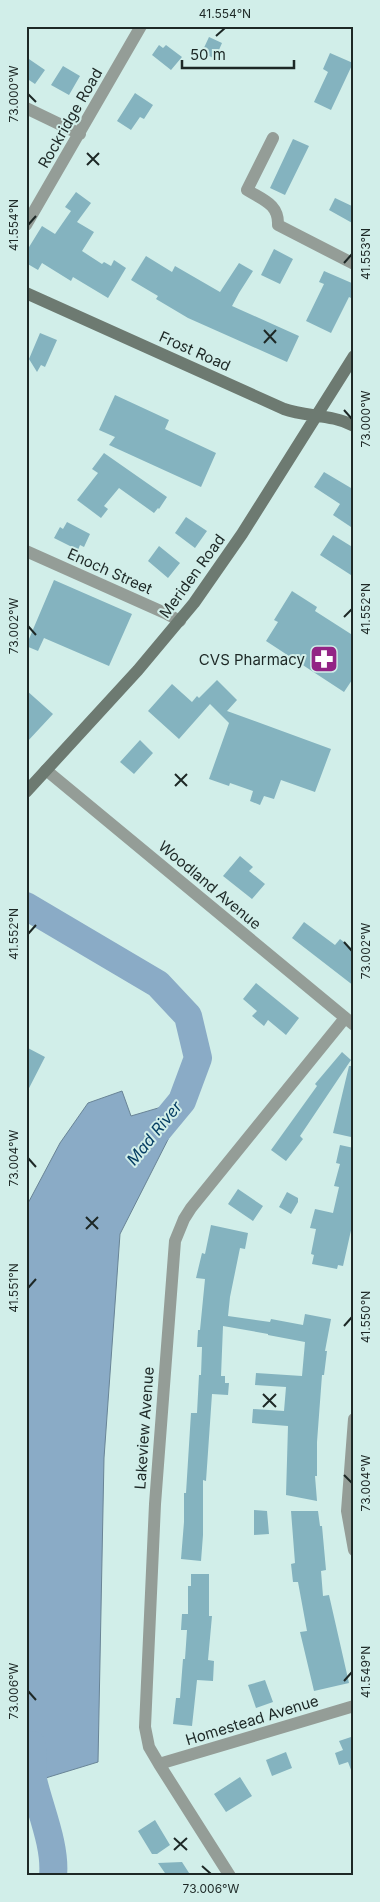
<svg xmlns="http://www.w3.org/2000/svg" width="380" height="1902" viewBox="0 0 380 1902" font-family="Inter,sans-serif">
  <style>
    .water { fill: #8aabc6; stroke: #698496 }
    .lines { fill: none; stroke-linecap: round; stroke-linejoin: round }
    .river { stroke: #8aabc6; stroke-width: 28 }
    .building { fill: #84b3bf }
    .minor { stroke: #949d97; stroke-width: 12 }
    .secondary { stroke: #6d7a71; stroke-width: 12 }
    .ticks { fill: none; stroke: #1d2826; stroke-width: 2 }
    .labels { text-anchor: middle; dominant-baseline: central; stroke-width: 4; stroke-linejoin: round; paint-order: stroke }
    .street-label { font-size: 15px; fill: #1d2826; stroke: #d1eee9 }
    .poi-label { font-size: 15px; fill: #1d2826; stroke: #d1eee9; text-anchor: end }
    .water-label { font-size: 16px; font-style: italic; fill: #063e63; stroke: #d1eee9 }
    .neatline { fill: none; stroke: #1d2826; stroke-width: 2 }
    .ticks-label { font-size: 12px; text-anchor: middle; fill: #1d2826 }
  </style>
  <rect width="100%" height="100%" fill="#d1eee9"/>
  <path class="water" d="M122,1091L131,1116L182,1101L184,1108L120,1234L104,1458L98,1762L26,1784V1207L60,1143L88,1103Z"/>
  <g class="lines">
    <path class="river" d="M26,906L158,984L188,1016L198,1058L182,1101L158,1130
      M32,1745C33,1757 31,1772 34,1784C41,1812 56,1847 53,1876"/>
  </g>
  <path class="building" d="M209,37L222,43L215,59L202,52Z
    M159,45L163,48L166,45L182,57L171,70L152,55Z
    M330,53L353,63L331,110L314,102L328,72L323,69Z
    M26,57L45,70L35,84L26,78Z
    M63,66L80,76L69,95L51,85Z
    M135,93L153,105L144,119L140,117L131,130L117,121Z
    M293,139L309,146L285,195L270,188Z
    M76,192L91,203L77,222L94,232L82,251L102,264L104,262L111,266L114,260L126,268L108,298L73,277L71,281L42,263L38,270L26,263V252L42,226L55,234L71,211L65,207Z
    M335,198L354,207V224L329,210Z
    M274,249L293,259L280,284L261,275Z
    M146,256L172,272L175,266L220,292L239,263L253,271L239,293L232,306L299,336L287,362L188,318L156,299L158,296L131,280Z
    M324,271L354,284V292L351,298L349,297L331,333L306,321L324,284L319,282Z
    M40,333L57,340L45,367L41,365L37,372L29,359Z
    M115,395L169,420L165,429L216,453L201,487L109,445L115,437L99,430Z
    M104,453L167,497L159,509L158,508L154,513L119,488L104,506L108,509L101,518L77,500L98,473L92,469Z
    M324,472L351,488L354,484V529L333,515L340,504L314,487Z
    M186,517L207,531L195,548L175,533Z
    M67,522L90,534L84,547L80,545L78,550L54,538L60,527L63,529Z
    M333,535L354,548V577L320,555Z
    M159,546L180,563L168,578L148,561Z
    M54,580L132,614L109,666L44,638L38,651L26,646Z
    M292,591L317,607L315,611L354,636V677L344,692L266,641L278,622L274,620Z
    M217,680L237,700L227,711L331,749L315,792L281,780L274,799L264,796L260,805L250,801L253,791L230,783L229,786L209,779L229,723L210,704L179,739L148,711L172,684L192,702L197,696L199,698Z
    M26,690L53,714L26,743Z
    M140,740L153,753L134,774L120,762Z
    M240,856L253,867L249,871L265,884L252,899L223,876Z
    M304,922L335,945L340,939L354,950V986L292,938Z
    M256,983L299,1018L286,1035L268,1020L264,1026L252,1016L257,1011L243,999Z
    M26,1047L45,1057L26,1094Z
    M342,1052L351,1060L300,1136L303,1139L286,1161L271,1150L317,1086L315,1084Z
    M349,1066H354V1125L351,1137L333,1133Z
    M340,1145L354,1148V1217L343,1266L338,1265L337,1269L312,1264L314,1255L311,1254L316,1229L310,1228L315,1209L333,1213L339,1187L334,1186L340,1164L336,1163Z
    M238,1189L263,1206L253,1221L228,1204Z
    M287,1192L298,1198V1202L291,1214L279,1207Z
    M211,1225L248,1233L245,1249L240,1248L230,1297L228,1316L270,1322L271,1319L303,1325L305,1314L331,1319L325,1351H327L324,1375H322L317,1442V1476H315L317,1501L286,1495L288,1426L252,1423L253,1409L284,1411L286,1387L255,1385L256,1373L302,1376L305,1342L268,1335V1334L223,1326L221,1376H225V1383H229L228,1395L212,1394L206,1481L203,1480V1535L201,1561L181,1559L184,1522V1493H186L191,1413H197L199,1375H201L202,1347H197L198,1330H200L205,1279L196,1278L202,1253L205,1254Z
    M254,1510L267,1511L269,1534L254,1535Z
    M291,1511H318L320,1526H322L326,1570L321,1571L323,1596L329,1595L349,1683L314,1691L300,1632L307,1631L298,1582H293L291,1564L295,1563Z
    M191,1574H209V1616H212L208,1660L214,1661L213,1681L197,1680L192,1726L173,1724L176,1698H180L183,1659H185L187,1630H181L182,1614H188V1586H191Z
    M265,1680L273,1702L256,1708L248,1685Z
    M354,1736V1775H353L348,1762L339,1765L335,1753L343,1750L339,1741Z
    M286,1752L292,1768L272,1776L266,1760Z
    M240,1777L252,1796L226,1812L214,1794Z
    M155,1820L170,1845L157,1854H152L138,1831Z
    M182,1862L191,1876H167L158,1863Z"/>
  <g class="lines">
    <path class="minor" d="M26,108L80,134
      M273,138L247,190C263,200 279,204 278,225L354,264
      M26,225L141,26
      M26,551L165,613L180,621
      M46,770L354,1025
      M354,1419L347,1511L354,1550
      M159,1764L354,1706
      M230,1876L159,1764L149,1747L145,1727L155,1504L175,1241L184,1219L191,1208L345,1018"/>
    <path class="secondary" d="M26,293L284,409C306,417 332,414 354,426
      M26,792L138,670L194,603L242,534L354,356"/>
  </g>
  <path class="ticks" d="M216,36L225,28M28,94L36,102M87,153L99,165M87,165L99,153M28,225L36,216M344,263L352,254M264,330L276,343M264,343L276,330M344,410L352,419M344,617L352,609M28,626L36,635M175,774L187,786M175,786L187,774M28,934L36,925M344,942L352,951M28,1158L36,1167M86,1217L98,1229M86,1229L98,1217M28,1288L36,1279M344,1326L352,1317M263,1394L276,1407M263,1407L276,1394M344,1475L352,1483M344,1681L352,1672M28,1691L36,1700M174,1838L187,1850M174,1850L187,1838M202,1866L211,1874"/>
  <defs>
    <symbol id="pharmacy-square" viewBox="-11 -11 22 22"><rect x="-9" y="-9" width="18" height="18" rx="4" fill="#932485" stroke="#d1eee9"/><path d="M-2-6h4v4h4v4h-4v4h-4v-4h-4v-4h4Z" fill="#fff"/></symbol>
  </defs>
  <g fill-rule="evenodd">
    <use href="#pharmacy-square" x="308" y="643" width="32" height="32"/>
  </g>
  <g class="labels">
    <g class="street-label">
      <text transform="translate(70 118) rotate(-60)">Rockridge Road</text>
      <text transform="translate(195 351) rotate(24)">Frost Road</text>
      <text transform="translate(110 571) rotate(24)">Enoch Street</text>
      <text transform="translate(192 576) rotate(-54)">Meriden Road</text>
      <text transform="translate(210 885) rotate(40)">Woodland Avenue</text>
      <text transform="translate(144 1428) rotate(-86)">Lakeview Avenue</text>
      <text transform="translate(252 1720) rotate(-17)">Homestead Avenue</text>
    </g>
    <g class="poi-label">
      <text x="305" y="659">CVS Pharmacy</text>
    </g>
    <g class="water-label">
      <text transform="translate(154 1133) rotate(-51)">Mad River</text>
    </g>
  </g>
  <rect width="380" height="1902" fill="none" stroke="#d1eee9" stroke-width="55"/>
  <path d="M182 60v8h112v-8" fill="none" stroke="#1d2826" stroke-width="2.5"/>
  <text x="190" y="60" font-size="15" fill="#1d2826" stroke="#d1eee9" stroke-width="4" paint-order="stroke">50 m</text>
  <rect x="28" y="28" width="324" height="1846" class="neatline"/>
  <g class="ticks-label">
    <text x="225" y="18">41.554°N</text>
    <text transform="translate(14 94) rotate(-90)" y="4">73.000°W</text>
    <text transform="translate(14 225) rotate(-90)" y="4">41.554°N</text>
    <text transform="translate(366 254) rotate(-90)" y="4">41.553°N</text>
    <text transform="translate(366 419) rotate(-90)" y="4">73.000°W</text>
    <text transform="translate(366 609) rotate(-90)" y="4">41.552°N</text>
    <text transform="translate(14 626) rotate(-90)" y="4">73.002°W</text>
    <text transform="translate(14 934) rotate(-90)" y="4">41.552°N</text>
    <text transform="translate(366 951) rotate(-90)" y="4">73.002°W</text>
    <text transform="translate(14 1158) rotate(-90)" y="4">73.004°W</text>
    <text transform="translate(14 1288) rotate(-90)" y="4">41.551°N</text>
    <text transform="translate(366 1317) rotate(-90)" y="4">41.550°N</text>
    <text transform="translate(366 1483) rotate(-90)" y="4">73.004°W</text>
    <text transform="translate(366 1672) rotate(-90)" y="4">41.549°N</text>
    <text transform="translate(14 1691) rotate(-90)" y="4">73.006°W</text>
    <text x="211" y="1893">73.006°W</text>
  </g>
</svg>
